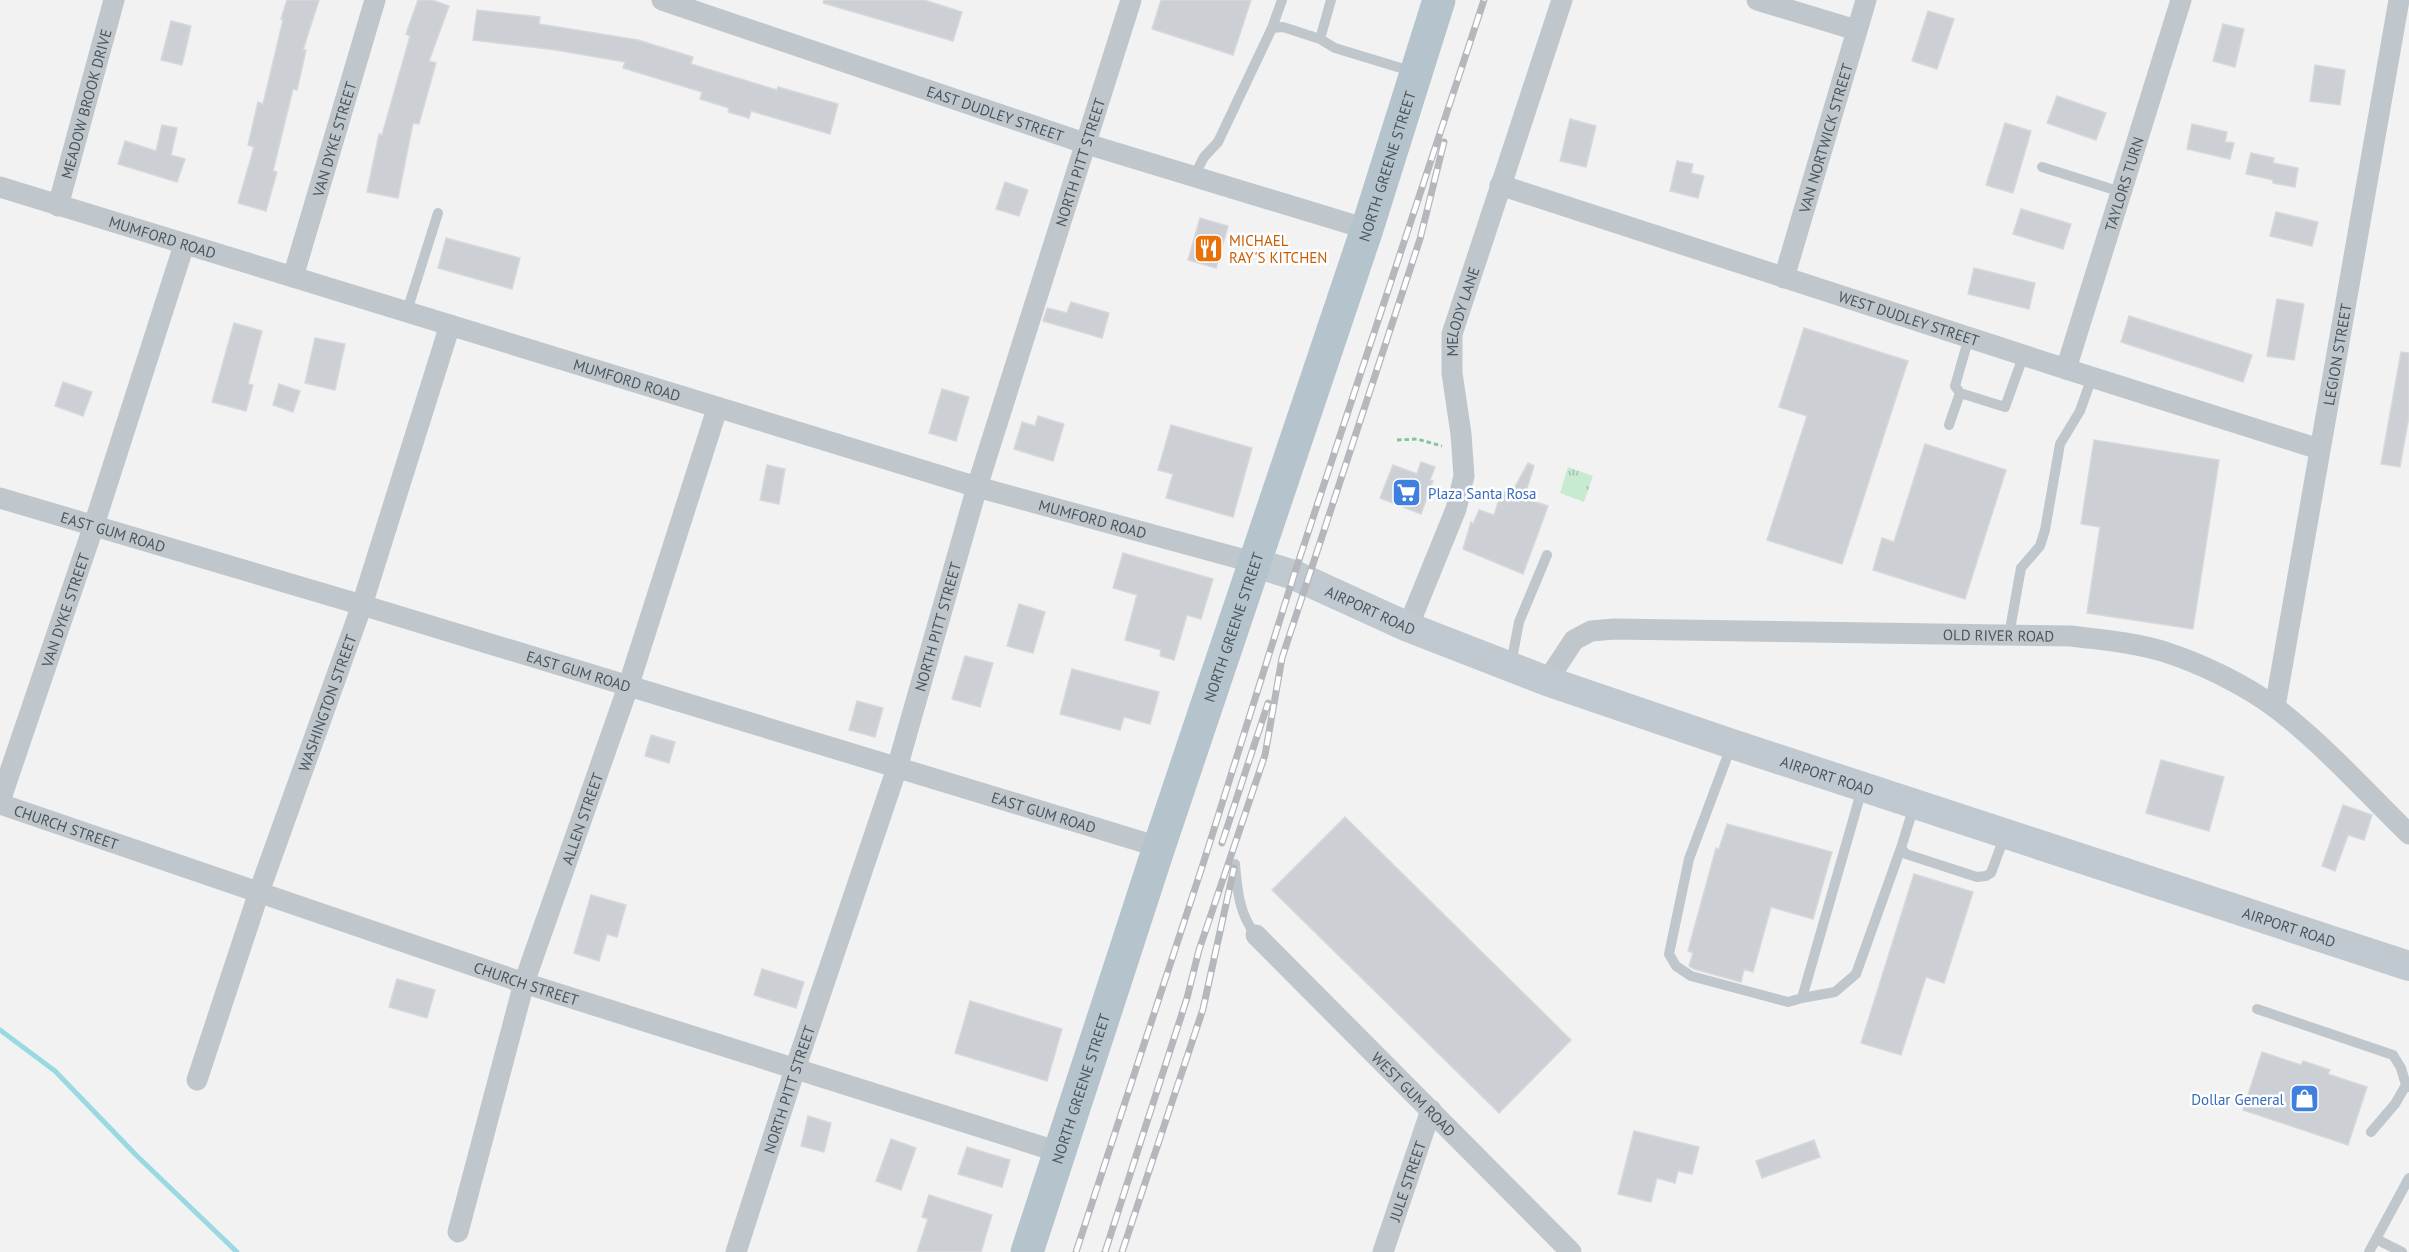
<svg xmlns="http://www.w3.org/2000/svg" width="2409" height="1252" viewBox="0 0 2409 1252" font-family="'PT Sans',sans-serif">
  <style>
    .park { fill: url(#park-tufts) }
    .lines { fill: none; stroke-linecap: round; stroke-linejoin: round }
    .stream { stroke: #99dae2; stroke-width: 5 }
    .building { fill: #cccfd3; stroke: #d6d8dc; stroke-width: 1.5 }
    .path { stroke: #82c59e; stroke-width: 3; stroke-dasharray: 4.5 3; stroke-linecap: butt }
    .lane { stroke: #bfc7cc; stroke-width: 10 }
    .street { stroke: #bfc7cc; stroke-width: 21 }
    .secondary { stroke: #c0c9d0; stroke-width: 30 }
    .primary { stroke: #b5c3cc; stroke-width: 33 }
    .rail-casing { stroke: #b4b7bb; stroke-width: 7 }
    .rail { stroke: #fff; stroke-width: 4.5; stroke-dasharray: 14; stroke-linecap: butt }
    .labels { text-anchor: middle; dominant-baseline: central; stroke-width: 5; stroke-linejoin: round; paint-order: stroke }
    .street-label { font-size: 15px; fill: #4b565d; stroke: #fff }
    .food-label { font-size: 15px; fill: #c56008; stroke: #fff; text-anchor: start }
    .shop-label { font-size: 15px; fill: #366cbe; stroke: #fff; text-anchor: start }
  </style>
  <defs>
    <pattern id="park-tufts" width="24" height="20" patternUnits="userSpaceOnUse" patternTransform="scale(1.5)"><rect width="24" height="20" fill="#c6ebd1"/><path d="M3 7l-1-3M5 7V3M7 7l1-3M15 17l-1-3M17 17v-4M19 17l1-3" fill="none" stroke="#a3c1ad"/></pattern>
  </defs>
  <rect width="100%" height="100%" fill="#f3f2f2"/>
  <path class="park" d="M1568,467L1593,476L1584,502L1560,493Z"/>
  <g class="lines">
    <path class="stream" d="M0,1030L55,1071L136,1155L237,1252"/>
  </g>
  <path class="building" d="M287,0H319L303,50H306L297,90L293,89L273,171L277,172L266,211L238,203L254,147L248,145L258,102L263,104L283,20L281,19Z
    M418,0H432L449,6L429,61L436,63L419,124L413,123L398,198L367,192L379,134L382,135L410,36L406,34Z
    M824,0H924L962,12L953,41L823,3Z
    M1161,0H1251L1233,55L1152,29Z
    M477,10L540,17L539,24L638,40L693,57L691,64L777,90L778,87L838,104L830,134L751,111L749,118L728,112L729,108L700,99L702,92L623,68L625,62L556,50L473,40Z
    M1928,11L1954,19L1937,69L1912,61Z
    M171,21L191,26L182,65L161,60Z
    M2223,24L2244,29L2235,67L2213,61Z
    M2315,65L2345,70L2340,105L2310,101Z
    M2057,96L2106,113L2096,140L2047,123Z
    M1570,119L1596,126L1586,167L1560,161Z
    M2005,123L2031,131L2013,193L1986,185Z
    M2192,124L2227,132L2225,142L2234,143L2230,159L2187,149Z
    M162,125L177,128L171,155L185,159L177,182L118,164L125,141L156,151Z
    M2251,153L2274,158L2273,163L2298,168L2295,187L2273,183V180L2246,174Z
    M1677,161L1693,164L1691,173L1704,176L1698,198L1670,191Z
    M1005,182L1028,190L1019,216L996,209Z
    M2021,209L2071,224L2063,249L2013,234Z
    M2276,212L2318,222L2312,246L2270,236Z
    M1200,218L1228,226L1216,268L1188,260Z
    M446,238L520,258L512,289L438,268Z
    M1974,268L2035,283L2029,309L1968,294Z
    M2277,299L2304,304L2294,360L2267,356Z
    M1071,302L1109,313L1102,338L1043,321L1047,308L1067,313Z
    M2129,316L2252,355L2243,382L2121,342Z
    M234,323L262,331L248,384L253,385L246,411L212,402Z
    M1804,328L1908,361L1842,564L1767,540L1807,416L1779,407Z
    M315,338L345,344L335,390L305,383Z
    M2401,352L2409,353V416L2400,467L2381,464Z
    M63,382L92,392L83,416L55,406Z
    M279,384L300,391L293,412L273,405Z
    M942,389L969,397L956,441L929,433Z
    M1038,416L1064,424L1053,461L1014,449L1022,422L1035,426Z
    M1171,425L1252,448L1233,517L1166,498L1173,474L1158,470Z
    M2094,440L2219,460L2193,629L2087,613L2100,527L2081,524Z
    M1925,444L2006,470L1965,599L1873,570L1882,538L1894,542Z
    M1421,462L1435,467L1430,480L1433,481L1421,514L1380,498L1393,465L1417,474Z
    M1528,463L1534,466L1524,498L1548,506L1523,574L1463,549L1471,522L1473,524L1479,510L1494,515L1502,491L1511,494Z
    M767,465L785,469L779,504L760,500Z
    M1123,553L1213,579L1201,619L1187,615L1174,660L1160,656L1161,650L1125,640L1137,595L1113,588Z
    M1019,604L1045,612L1033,653L1007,646Z
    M965,656L993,663L980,707L952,699Z
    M1072,669L1159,692L1150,724L1124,717L1120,730L1060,714Z
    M857,701L883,708L875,737L849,730Z
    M651,735L675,742L669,763L645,756Z
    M2161,760L2224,777L2209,831L2146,813Z
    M2343,805L2372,815L2364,840L2348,835L2335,871L2322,866Z
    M1345,817L1571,1040L1499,1113L1272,890Z
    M1727,824L1832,852L1813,919L1771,907L1753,972L1744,969L1741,982L1694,969L1689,966L1693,953L1688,951L1716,848L1719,849Z
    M1914,874L1973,892L1944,983L1926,977L1901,1055L1861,1043Z
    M591,895L626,905L617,937L607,934L599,961L574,953Z
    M762,969L804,982L796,1008L754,995Z
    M397,979L435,990L427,1018L389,1007Z
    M970,1001L1062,1029L1047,1081L955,1053Z
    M2262,1052L2301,1065L2303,1061L2330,1070L2328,1074L2367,1087L2348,1145L2243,1110Z
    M808,1116L831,1123L824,1152L801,1146Z
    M1634,1131L1699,1147L1692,1174L1678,1171L1675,1183L1657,1178L1651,1202L1618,1194Z
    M891,1139L916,1148L901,1190L876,1181Z
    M1814,1140L1820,1157L1762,1178L1756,1161Z
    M967,1147L1010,1160L1002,1187L958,1174Z
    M929,1195L992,1215L981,1252H917L928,1219L922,1217Z"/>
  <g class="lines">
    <path class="path" d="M1397,440L1417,439L1442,446"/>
    <path class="lane" d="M1331,0L1320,39L1335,48L1414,72
      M1272,28L1282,0
      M2042,167L2121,192
      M1194,176L1204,157L1218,142L1272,28L1283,27L1320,39
      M407,311L438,213
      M1960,393L1955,386L1969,337
      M1949,425L1960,393L2005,407L2024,354
      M2009,635L2021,568L2040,546L2045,530L2060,444L2080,411L2092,377
      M1511,664L1519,622L1547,555
      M1732,744L1689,859L1669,954L1676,966L1691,976L1788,1002L1802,998L1862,789
      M1914,806L1901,848L1906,854L1977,877L1986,876L1991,873L2005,835
      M1235,864C1237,888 1239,915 1256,935
      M1802,998L1835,992L1856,974L1901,848
      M2257,1009L2393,1055L2401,1068L2406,1085L2409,1087
      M2371,1132L2395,1104L2406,1085
      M2376,1239L2402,1252
      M2369,1252L2409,1178"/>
    <g class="street">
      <path id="s1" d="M662,0L1087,144L1367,229"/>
      <path d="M1757,0L1856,30"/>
      <path id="s2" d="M1500,185L2066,369L2319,449"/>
      <path id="s3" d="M0,187L977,487L1256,563"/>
      <path id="s4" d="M58,206L114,0"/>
      <path id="s5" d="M293,277L375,0"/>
      <path id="s6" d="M1784,278L1866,0"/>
      <path id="s7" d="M2066,369L2181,0"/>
      <path id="s8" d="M0,498L362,605L1159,847"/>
      <path id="s9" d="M1408,627L1456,509L1464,476L1461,434L1452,373V334L1562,0"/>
      <path id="s10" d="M1547,681L1574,640L1591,631L1614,629L2071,636C2102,640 2132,642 2162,651C2200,663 2244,684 2276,708C2324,745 2366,792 2409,834"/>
      <path id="s11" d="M2275,707L2399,0"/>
      <path id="s12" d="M0,801L94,525L184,245"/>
      <path id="s13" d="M0,804L524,983L1059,1152"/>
      <path id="s14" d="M1256,935L1571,1252"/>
      <path id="s15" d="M197,1080L259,892L362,605L450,325"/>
      <path id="s16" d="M458,1232L524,983L628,687L717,409"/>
      <path id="s17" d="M736,1252L795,1069L897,768L977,487L1131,0"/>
      <path id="s18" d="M1383,1252L1431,1110"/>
    </g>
    <path class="secondary" id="s19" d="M1256,563L1294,575L1408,627L1547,681L1732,744L2409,966"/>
    <path class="primary" id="s20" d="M1027,1252L1159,847L1367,229L1439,0"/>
    <defs>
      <path id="rail" d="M1222,843L1268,703
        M1076,1252L1203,864L1294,575L1484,0
        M1105,1252L1187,998L1199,950L1265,755L1282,658L1420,239L1444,142
        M1122,1252L1203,1009L1234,868"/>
    </defs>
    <use href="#rail" class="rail-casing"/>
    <use href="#rail" class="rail"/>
  </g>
  <defs>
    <symbol id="restaurant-square" viewBox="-11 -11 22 22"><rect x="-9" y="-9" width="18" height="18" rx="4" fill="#e8710a" stroke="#fff"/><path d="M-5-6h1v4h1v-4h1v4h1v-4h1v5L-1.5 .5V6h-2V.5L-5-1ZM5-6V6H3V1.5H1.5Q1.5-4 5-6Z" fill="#fff"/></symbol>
    <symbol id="supermarket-square" viewBox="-11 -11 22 22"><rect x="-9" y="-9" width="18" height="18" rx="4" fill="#3f7fe0" stroke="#fff"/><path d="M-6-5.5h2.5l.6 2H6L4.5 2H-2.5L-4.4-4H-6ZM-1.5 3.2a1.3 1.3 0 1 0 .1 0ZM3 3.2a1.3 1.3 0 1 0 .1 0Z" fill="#fff"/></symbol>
    <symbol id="shop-square" viewBox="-11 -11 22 22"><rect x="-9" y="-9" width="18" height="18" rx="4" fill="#3f7fe0" stroke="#fff"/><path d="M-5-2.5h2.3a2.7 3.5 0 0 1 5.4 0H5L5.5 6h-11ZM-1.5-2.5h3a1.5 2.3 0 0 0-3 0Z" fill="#fff"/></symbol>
  </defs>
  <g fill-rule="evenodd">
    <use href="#restaurant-square" x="1192" y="232" width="33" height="33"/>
    <use href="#supermarket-square" x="1390" y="476" width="33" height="33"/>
    <use href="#shop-square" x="2288" y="1082" width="33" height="33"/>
  </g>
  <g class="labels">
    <g class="street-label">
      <text stroke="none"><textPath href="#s4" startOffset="106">MEADOW BROOK DRIVE</textPath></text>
      <text stroke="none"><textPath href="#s1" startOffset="352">EAST DUDLEY STREET</textPath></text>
      <text stroke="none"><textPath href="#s5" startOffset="144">VAN DYKE STREET</textPath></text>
      <text stroke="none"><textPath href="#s6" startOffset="146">VAN NORTWICK STREET</textPath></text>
      <text stroke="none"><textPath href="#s17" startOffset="1143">NORTH PITT STREET</textPath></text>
      <text stroke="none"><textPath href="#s20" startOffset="1144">NORTH GREENE STREET</textPath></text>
      <text stroke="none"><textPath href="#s7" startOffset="194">TAYLORS TURN</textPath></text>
      <text stroke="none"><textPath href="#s3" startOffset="170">MUMFORD ROAD</textPath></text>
      <text stroke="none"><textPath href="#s9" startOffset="328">MELODY LANE</textPath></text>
      <text stroke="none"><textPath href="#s2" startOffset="430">WEST DUDLEY STREET</textPath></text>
      <text stroke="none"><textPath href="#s11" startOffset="358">LEGION STREET</textPath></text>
      <text stroke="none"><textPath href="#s3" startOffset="656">MUMFORD ROAD</textPath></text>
      <text stroke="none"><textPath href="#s3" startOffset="1142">MUMFORD ROAD</textPath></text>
      <text stroke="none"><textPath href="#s8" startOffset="118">EAST GUM ROAD</textPath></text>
      <text stroke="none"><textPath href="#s12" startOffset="202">VAN DYKE STREET</textPath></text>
      <text stroke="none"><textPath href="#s19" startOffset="124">AIRPORT ROAD</textPath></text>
      <text stroke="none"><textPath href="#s20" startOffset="658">NORTH GREENE STREET</textPath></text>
      <text stroke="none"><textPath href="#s17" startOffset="657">NORTH PITT STREET</textPath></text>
      <text stroke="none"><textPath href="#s10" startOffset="476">OLD RIVER ROAD</textPath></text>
      <text stroke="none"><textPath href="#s8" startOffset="604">EAST GUM ROAD</textPath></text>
      <text stroke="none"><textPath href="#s15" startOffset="399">WASHINGTON STREET</textPath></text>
      <text stroke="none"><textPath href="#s19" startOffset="610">AIRPORT ROAD</textPath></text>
      <text stroke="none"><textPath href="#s8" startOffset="1090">EAST GUM ROAD</textPath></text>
      <text stroke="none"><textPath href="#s16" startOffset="432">ALLEN STREET</textPath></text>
      <text stroke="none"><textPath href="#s13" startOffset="70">CHURCH STREET</textPath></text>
      <text stroke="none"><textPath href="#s19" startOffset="1096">AIRPORT ROAD</textPath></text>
      <text stroke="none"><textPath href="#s13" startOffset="556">CHURCH STREET</textPath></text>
      <text stroke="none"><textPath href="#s20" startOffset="172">NORTH GREENE STREET</textPath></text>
      <text stroke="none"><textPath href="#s17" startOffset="171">NORTH PITT STREET</textPath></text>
      <text stroke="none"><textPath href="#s14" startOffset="224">WEST GUM ROAD</textPath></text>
      <text stroke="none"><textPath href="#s18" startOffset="75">JULE STREET</textPath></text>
    </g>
    <g class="food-label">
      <text x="1229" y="240">MICHAEL<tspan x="1229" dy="17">RAY'S KITCHEN</tspan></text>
    </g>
    <g class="shop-label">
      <text x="1428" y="493">Plaza Santa Rosa</text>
      <text x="2284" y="1099" text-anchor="end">Dollar General</text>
    </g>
  </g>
</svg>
